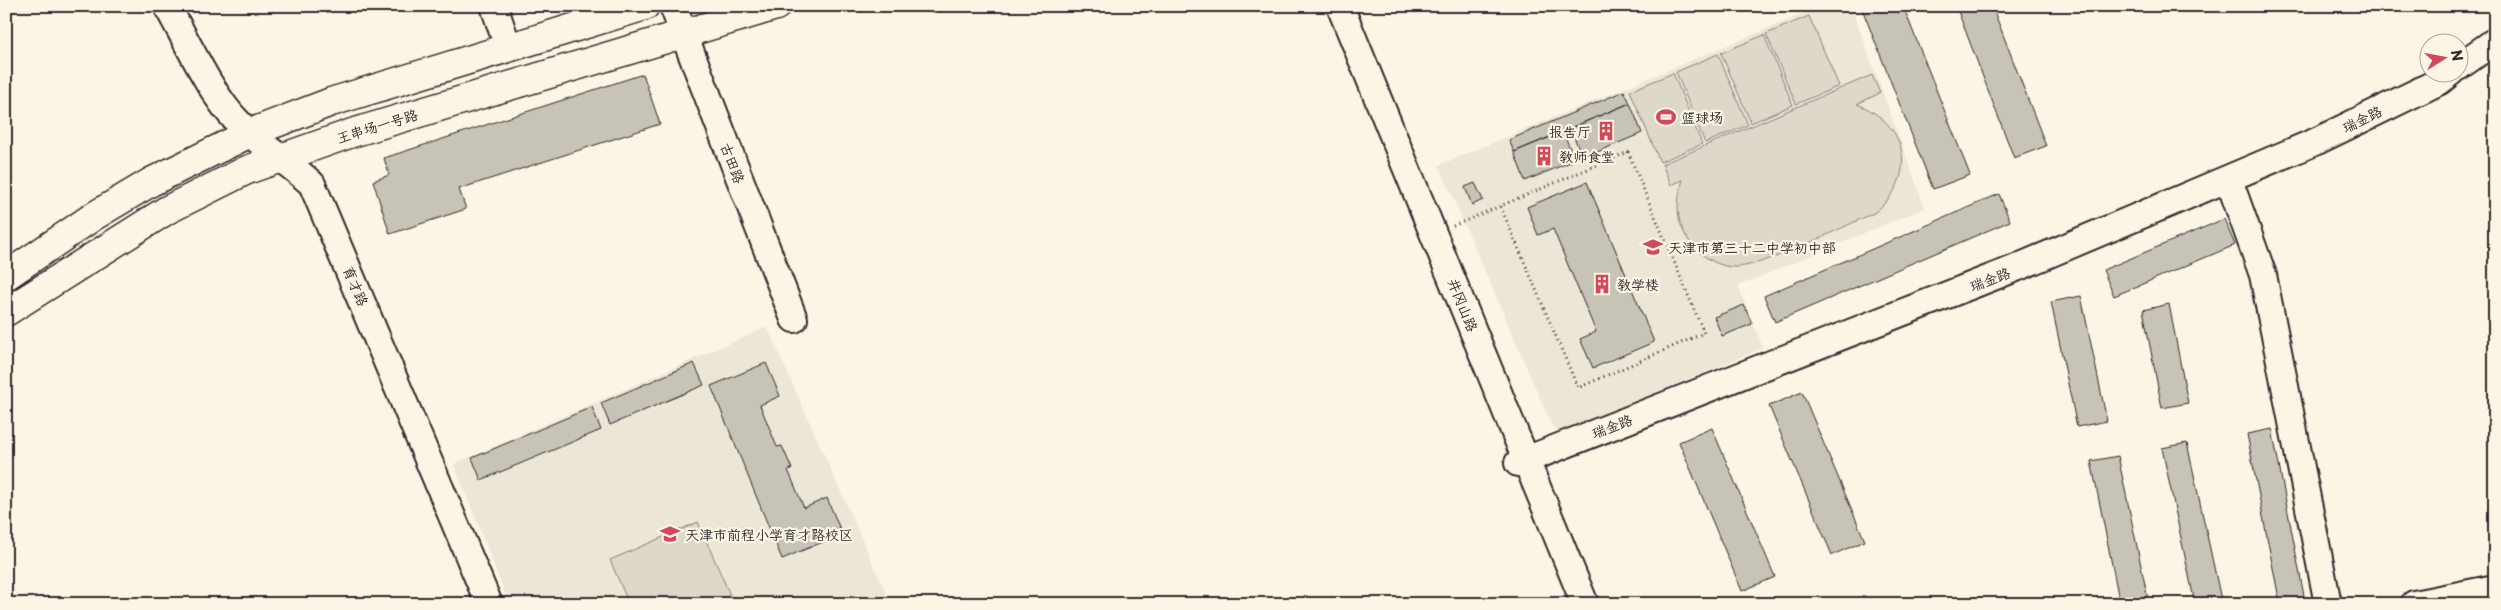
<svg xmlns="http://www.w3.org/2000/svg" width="2501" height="610" viewBox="0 0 2501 610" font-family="'Playpen Sans','LXGW WenKai TC',sans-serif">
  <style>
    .built { fill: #ece6d7 }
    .green { fill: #ded8ca; stroke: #84827a }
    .building { fill: #c8c3b7; stroke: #2b2b2b }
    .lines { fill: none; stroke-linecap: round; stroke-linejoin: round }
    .minor-casing { stroke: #2b2b2b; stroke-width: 30 }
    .major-casing { stroke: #2b2b2b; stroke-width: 31 }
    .path { stroke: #2b2b2b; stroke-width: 3; stroke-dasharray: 1 4; stroke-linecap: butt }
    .minor { stroke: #fcf5e5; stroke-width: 26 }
    .major { stroke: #fcf5e5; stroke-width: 28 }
    .labels { text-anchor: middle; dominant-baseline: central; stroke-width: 4.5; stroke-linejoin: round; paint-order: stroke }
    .poi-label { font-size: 14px; fill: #2b2b2b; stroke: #fcf5e5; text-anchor: start }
    .street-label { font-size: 14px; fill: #2b2b2b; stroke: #fcf5e5 }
  </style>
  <rect width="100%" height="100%" fill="#fcf5e5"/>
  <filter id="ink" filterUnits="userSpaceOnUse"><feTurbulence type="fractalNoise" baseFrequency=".02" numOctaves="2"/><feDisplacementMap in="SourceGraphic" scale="10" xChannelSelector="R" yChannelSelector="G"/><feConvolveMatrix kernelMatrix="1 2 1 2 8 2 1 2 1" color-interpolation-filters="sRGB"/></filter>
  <g filter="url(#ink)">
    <path class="built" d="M1822,6H1851L1925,208L1738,286L1763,348L1564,432L1558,431L1552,426L1439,165Z
      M767,327L891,604H509L454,464Z"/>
    <path class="green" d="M1809,16L1839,86L1796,104L1766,34Z
      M1764,35L1793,105L1751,123L1721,53Z
      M1718,54L1748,125L1705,143L1676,72Z
      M1673,73L1702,144L1660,162L1630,91Z
      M1872,75L1880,93L1857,104C1909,124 1919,178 1874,213C1844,226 1760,270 1731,267C1715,265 1699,255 1690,242C1675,222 1676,202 1683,180L1671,185L1662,164Z
      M698,522L730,595L710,604H629L610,560Z"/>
    <path class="building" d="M1861,6H1903L1970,175L1933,189Z
      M1956,6H1992L2046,146L2014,158Z
      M643,74L660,124L459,189L466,209L390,234L373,181L389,175L384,158Z
      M1624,91L1630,103L1514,152L1509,140Z
      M1630,103L1642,133L1583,158L1570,128Z
      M1563,132L1575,160L1525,181L1514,152Z
      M1587,182L1654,342L1593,368L1580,339L1596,332L1553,229L1538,235L1527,207Z
      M1475,183L1483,200L1472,205L1465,187Z
      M1999,194L2010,221L1775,322L1764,296Z
      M2224,219L2235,245L2114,296L2103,270Z
      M2081,296L2107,421L2077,427L2051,302Z
      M2169,304L2188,403L2162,408L2143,310Z
      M1744,305L1752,324L1722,336L1714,317Z
      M694,363L704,385L610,425L601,403Z
      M766,363L780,396L760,405L777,447L782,446L792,469L788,470L804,508L827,498L842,534L782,559L711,386Z
      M1802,392L1865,541L1832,555L1769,406Z
      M592,407L601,430L481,480L472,458Z
      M1712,428L1775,577L1742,591L1679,442Z
      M2272,429L2305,601L2290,604H2280L2247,434Z
      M2187,443L2222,604H2195L2162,448Z
      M2118,456L2149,604H2120L2091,461Z
      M859,597L862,604H845V603Z"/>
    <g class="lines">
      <defs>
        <path id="minor" d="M167,6C186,39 212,97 238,122C260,145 288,162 312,184L489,604
          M494,6L508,47
          M673,6L794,319
          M1340,6L1585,604
          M2458,67L2495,41
          M2229,180L2263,275L2328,604
          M1518,463L2016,268L2317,141L2440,81L2451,72
          M2414,604L2495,588"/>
        <path id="major" d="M6,276L94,216L151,182L250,133L331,102L645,6
          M6,312L167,210L247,170L352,133L776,6"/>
      </defs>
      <use href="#minor" class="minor-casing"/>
      <use href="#major" class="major-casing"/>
      <path class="path" d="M1453,226L1628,152L1704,333L1578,388L1500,205"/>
      <use href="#minor" class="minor"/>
      <use href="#major" class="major"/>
    </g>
  </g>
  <defs>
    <symbol id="stadium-bare" viewBox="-9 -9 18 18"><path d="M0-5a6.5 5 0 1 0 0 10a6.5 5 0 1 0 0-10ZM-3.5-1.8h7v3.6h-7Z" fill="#d1495b" stroke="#fcf5e5" stroke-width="2.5" paint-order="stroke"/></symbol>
    <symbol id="building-bare" viewBox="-9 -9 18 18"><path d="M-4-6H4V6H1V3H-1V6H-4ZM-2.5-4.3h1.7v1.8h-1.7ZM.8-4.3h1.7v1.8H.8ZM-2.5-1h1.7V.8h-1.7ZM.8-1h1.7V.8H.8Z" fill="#d1495b" stroke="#fcf5e5" stroke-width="2.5" paint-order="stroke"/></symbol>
    <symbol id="school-bare" viewBox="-9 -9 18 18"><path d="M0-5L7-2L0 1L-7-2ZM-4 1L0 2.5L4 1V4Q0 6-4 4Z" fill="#d1495b" stroke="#fcf5e5" stroke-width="2.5" paint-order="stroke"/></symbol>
  </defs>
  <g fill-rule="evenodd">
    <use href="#stadium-bare" x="1652" y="103" width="28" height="28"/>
    <use href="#building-bare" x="1592" y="117" width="28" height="28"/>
    <use href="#building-bare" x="1530" y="142" width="28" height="28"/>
    <use href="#school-bare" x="1639" y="233" width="28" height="28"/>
    <use href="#building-bare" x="1588" y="270" width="28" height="28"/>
    <use href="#school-bare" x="656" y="520" width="28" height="28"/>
  </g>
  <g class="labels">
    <g class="poi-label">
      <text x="1681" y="117">篮球场</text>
      <text x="1591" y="131" text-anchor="end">报告厅</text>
      <text x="1559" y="156">教师食堂</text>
      <text x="1668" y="247">天津市第三十二中学初中部</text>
      <text x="1617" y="284">教学楼</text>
      <text x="685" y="534">天津市前程小学育才路校区</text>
    </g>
    <g class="street-label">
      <text transform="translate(2362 119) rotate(-26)">瑞金路</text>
      <text transform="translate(377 126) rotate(-17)">王串场一号路</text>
      <text transform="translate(733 163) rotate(69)">古田路</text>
      <text transform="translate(1990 279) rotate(-21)">瑞金路</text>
      <text transform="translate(356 286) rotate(67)">育才路</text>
      <text transform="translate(1463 305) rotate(68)">井冈山路</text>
      <text transform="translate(1612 426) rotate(-21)">瑞金路</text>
    </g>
  </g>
  <rect width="2501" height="610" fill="none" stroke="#fcf5e5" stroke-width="25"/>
  <rect x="12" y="12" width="2476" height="585" fill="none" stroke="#2b2b2b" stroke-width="2" filter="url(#ink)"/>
  <g transform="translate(2444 58) rotate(79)"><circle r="24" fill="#fcf5e5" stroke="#a8a49b"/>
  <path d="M0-4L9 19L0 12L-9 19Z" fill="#d1495b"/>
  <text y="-8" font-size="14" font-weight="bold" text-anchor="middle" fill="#2b2b2b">N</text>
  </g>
</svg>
